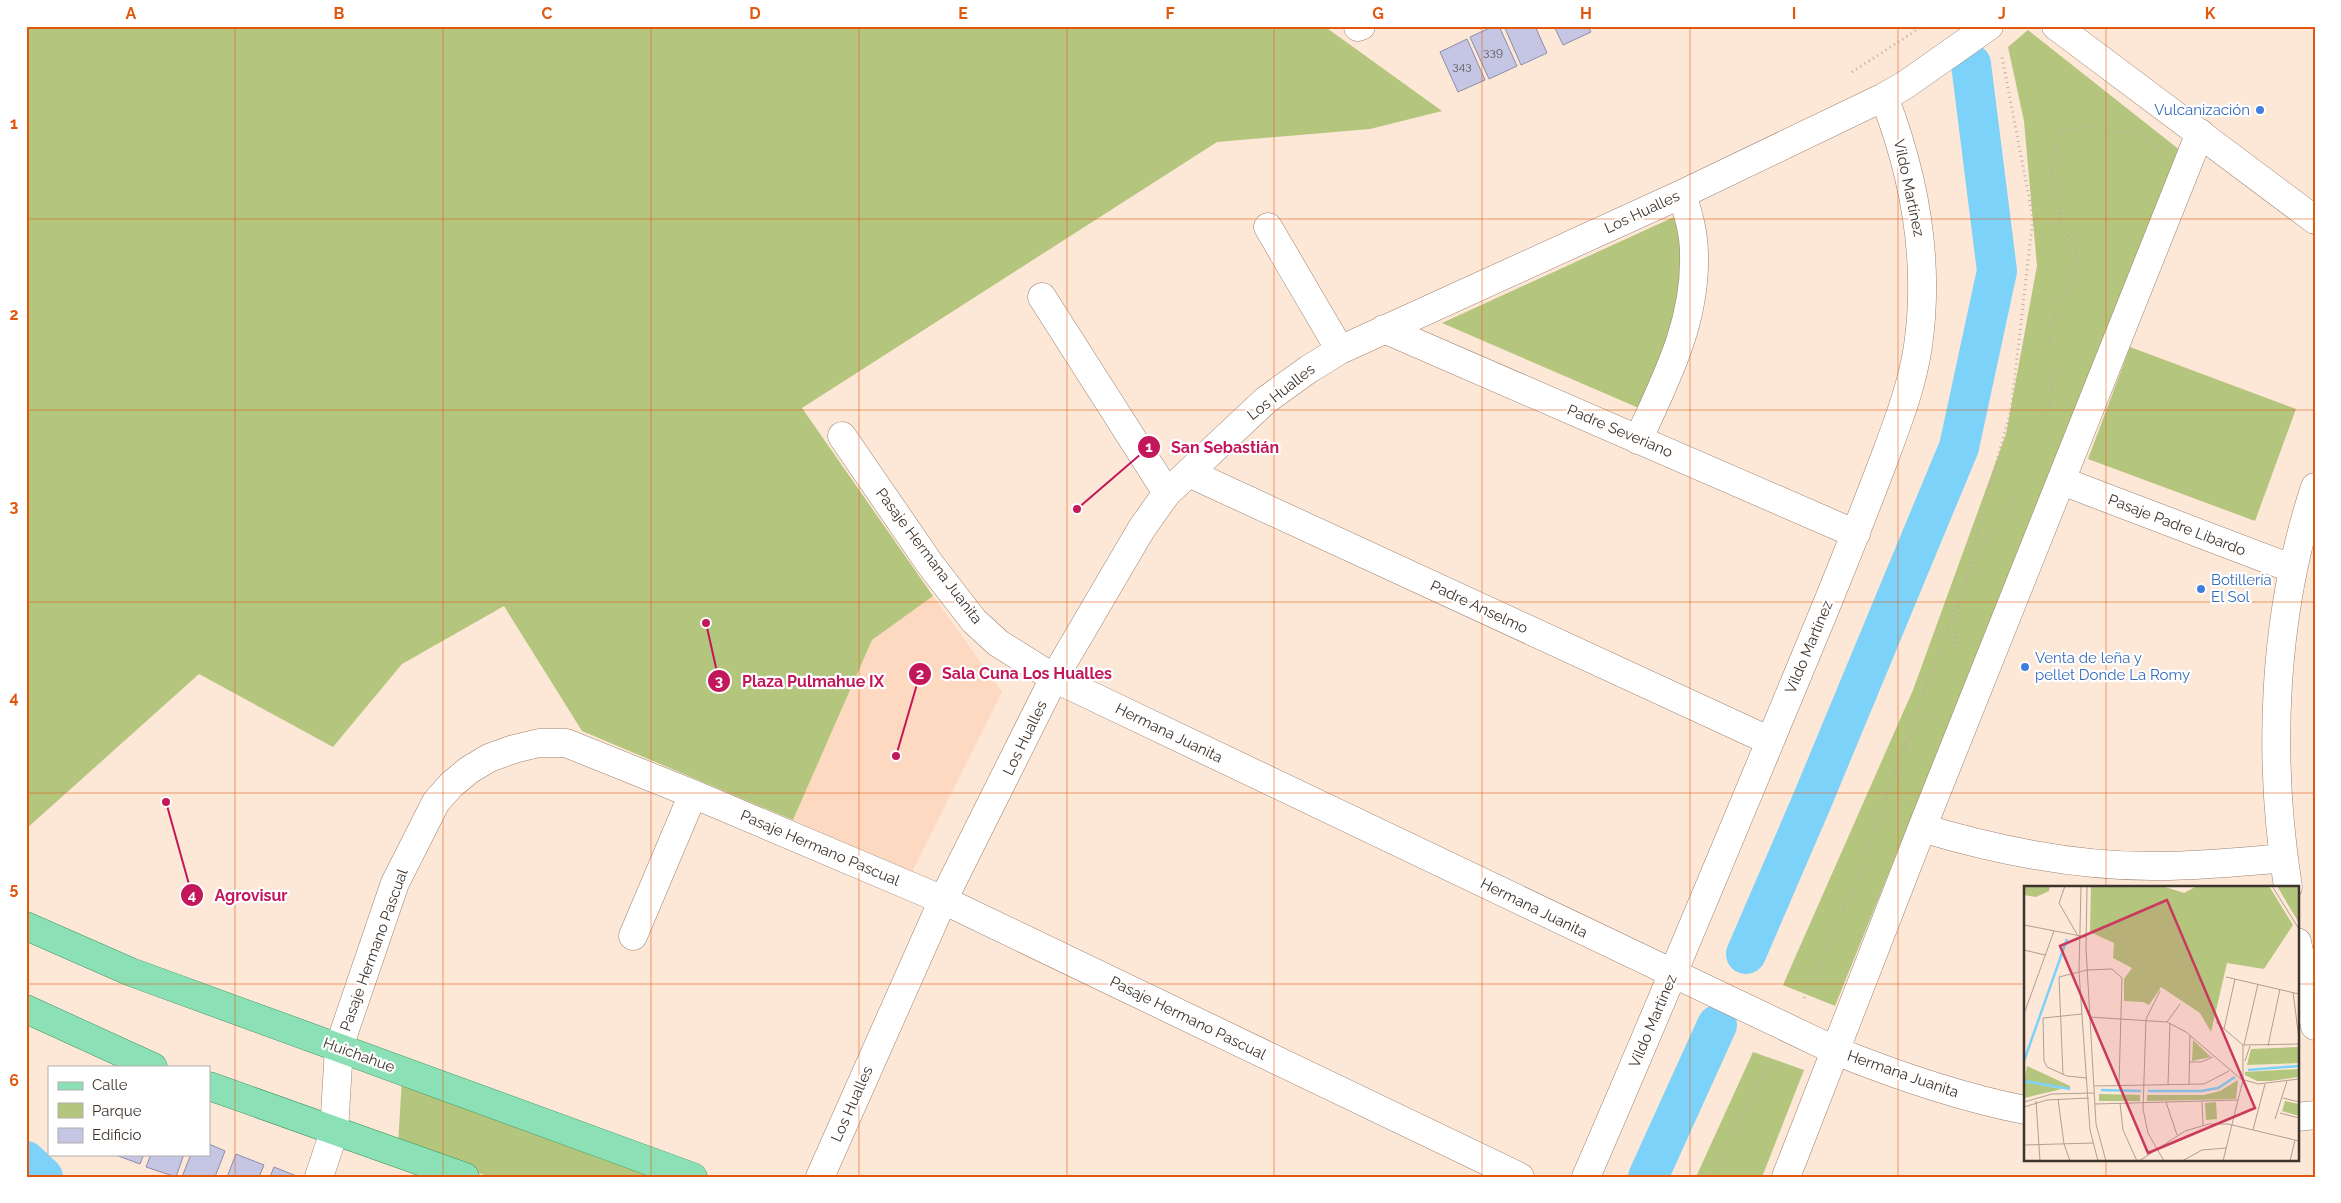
<svg xmlns="http://www.w3.org/2000/svg" width="2341" height="1203" viewBox="0 0 2341 1203" font-family="Raleway,sans-serif">
  <style>
    .built { fill: #fcd9c0 }
    .green { fill: #b4c57e }
    .lines { fill: none; stroke-linecap: round; stroke-linejoin: round }
    .canal { stroke: #7dd2fa; stroke-width: 40 }
    .building { fill: #c5c6e4; stroke: #8d8da9 }
    .minor-casing { stroke: #9c8270; stroke-width: 29 }
    .major-casing { stroke: #409766; stroke-width: 29 }
    .path { stroke: #c0ae9f; stroke-width: 3; stroke-dasharray: 1 4; stroke-linecap: butt }
    .minor { stroke: #fff; stroke-width: 28 }
    .major { stroke: #8ce0b6; stroke-width: 28 }
    .grid { fill: none; stroke: #e0570e; stroke-width: 1; stroke-opacity: 0.55 }
    .shop-dot { fill: #3f7fe0; stroke: #fff; stroke-width: 2 }
    .labels { text-anchor: middle; dominant-baseline: central; stroke-width: 4.5; stroke-linejoin: round; paint-order: stroke }
    .number-label { font-size: 12px; fill: #60585a }
    .shop-label { font-size: 15px; fill: #366cbe; stroke: #fff; text-anchor: start }
    .street-label { font-size: 15px; fill: #3f342c; stroke: #fff }
    .inset-river { fill: none; stroke: #7dd2fa; stroke-width: 2.5 }
    .inset-road { fill: none; stroke: #b19f92; stroke-width: 1 }
    .view { fill: #c93a5d; fill-opacity: 0.15; stroke: #c93a5d; stroke-width: 2.5 }
    .inset-edge { fill: none; stroke: #3f342c; stroke-width: 2.5 }
    .leader { fill: none; stroke: #c2185b; stroke-width: 2 }
    .callout-dot { fill: #c2185b; stroke: #fff; stroke-width: 2 }
    .mark-label { font-size: 15px; text-anchor: middle; font-weight: bold; fill: #fff }
    .callout-label { font-size: 16px; text-anchor: middle; font-weight: bold; fill: #c2185b; stroke: #fff; stroke-width: 4.5; stroke-linejoin: round; paint-order: stroke }
    .neatline { fill: none; stroke: #e0570e; stroke-width: 2 }
    .grid-label { font-size: 16px; text-anchor: middle; font-weight: bold; fill: #e0570e }
  </style>
  <rect width="100%" height="100%" fill="#fde7d6"/>
  <path class="built" d="M933,596L1002,692L912,872L793,820L872,640Z"/>
  <path class="green" d="M26,26H1324L1442,111L1370,129L1217,142L802,408L933,596L872,640L793,820L582,731L504,606L402,664L333,747L199,674L26,829Z
    M2028,30L2181,151L1835,1006L1783,985L1913,690L2006,434L2037,266L2024,121L2008,47Z
    M1674,217L1681,241V301L1641,409L1442,323Z
    M2130,347L2296,409L2255,521L2088,459Z
    M1753,1052L1804,1070L1762,1177H1696Z
    M402,1078L666,1177H490L398,1145Z"/>
  <g class="lines">
    <path class="canal" d="M1746,954L1812,801L1959,447L1997,271L1971,64
      M26,1161L43,1177
      M1648,1177L1717,1025"/>
  </g>
  <path class="building" d="M1494,26H1499L1517,66L1489,79L1470,37Z
    M1504,26H1535L1547,53L1521,65Z
    M1554,26H1588L1591,32L1563,45Z
    M1467,39L1485,80L1458,92L1440,52Z
    M209,1144L225,1151L215,1177H182L191,1154H209Z
    M113,1154H144L140,1164Z
    M151,1154H184L176,1177L146,1167Z
    M236,1154L264,1165L259,1177H227Z
    M274,1167L299,1177H270Z"/>
  <g class="lines">
    <defs>
      <path id="minor" d="M2056,26L2315,220
        M1358,27L1361,26
        M1268,227L1340,350
        M1042,297L1167,493
        M1384,329L1856,534
        M842,436L930,564L974,621L998,643L1054,678L1836,1051C1898,1076 1959,1097 2025,1110
        M1638,440C1666,379 1696,322 1694,254C1694,233 1688,213 1682,194
        M1189,473L1770,741
        M2062,481L2293,569
        M1922,828C1999,851 2077,867 2158,866C2200,866 2242,862 2284,858
        M2288,887C2267,755 2273,615 2315,487
        M633,936L693,794
        M2297,942L2315,1026
        M2297,1117L2315,1115
        M319,1177L334,1132L339,1047L395,883L436,802L451,785L469,770L489,758L514,749L539,743H566L693,794L943,900L1520,1177
        M820,1177L943,900L1054,678L1142,528L1167,493L1266,400L1309,369L1340,350L1682,194L1884,97L1905,85L1989,26
        M1586,1177C1662,1002 1735,826 1808,650C1834,588 1859,525 1883,462C1897,424 1912,387 1918,346C1930,261 1915,177 1884,97
        M1786,1177L1922,828L2200,133"/>
      <path id="major" d="M26,926L131,972L693,1177
        M26,1009L153,1067
        M209,1086L465,1177"/>
    </defs>
    <use href="#minor" class="minor-casing"/>
    <use href="#major" class="major-casing"/>
    <path class="path" d="M1852,72L1923,26
      M2046,421L2052,388L2047,355L2050,325L2078,265L2075,244L2060,226L2059,197L2051,168L2060,134L2087,124L2110,134L2132,130L2159,149
      M1964,586L1979,555L2017,492
      M1954,653L1959,602
      M1905,746L1930,710
      M1900,789L1898,773L1900,761
      M1804,998L1857,880L1902,751L1960,596L2011,410L2033,218L2002,57
      M1714,1177L1731,1136L1772,1058"/>
    <use href="#minor" class="minor"/>
    <use href="#major" class="major"/>
  </g>
  <path class="grid" d="M235,26V1177M443,26V1177M651,26V1177M859,26V1177M1067,26V1177M1274,26V1177M1482,26V1177M1690,26V1177M1898,26V1177M2106,26V887M26,219H2315M26,410H2315M26,602H2315M26,793H2315M26,984H2025M2297,984H2315M2106,1159V1177"/>
  <g class="shop-dot">
    <circle cx="2260" cy="110" r="5"/>
    <circle cx="2201" cy="589" r="5"/>
    <circle cx="2025" cy="667" r="5"/>
  </g>
  <g class="labels">
    <g class="number-label">
      <text x="1493" y="52">339</text>
      <text x="1462" y="66">343</text>
    </g>
    <g class="shop-label">
      <text x="2250" y="110" text-anchor="end">Vulcanización</text>
      <text x="2211" y="580">Botillería<tspan x="2211" dy="17">El Sol</tspan></text>
      <text x="2035" y="658">Venta de leña y<tspan x="2035" dy="17">pellet Donde La Romy</tspan></text>
    </g>
    <g class="street-label">
      <text transform="translate(1909 188) rotate(78)">Vildo Martínez</text>
      <text transform="translate(1642 212) rotate(-25)">Los Hualles</text>
      <text transform="translate(1281 392) rotate(-38)">Los Hualles</text>
      <text transform="translate(1620 431) rotate(23)">Padre Severiano</text>
      <text transform="translate(2177 525) rotate(21)">Pasaje Padre Libardo</text>
      <text transform="translate(929 556) rotate(53)">Pasaje Hermana Juanita</text>
      <text transform="translate(1479 607) rotate(25)">Padre Anselmo</text>
      <text transform="translate(1809 647) rotate(-67)">Vildo Martínez</text>
      <text transform="translate(1169 733) rotate(26)">Hermana Juanita</text>
      <text transform="translate(1025 738) rotate(-64)">Los Hualles</text>
      <text transform="translate(820 848) rotate(23)">Pasaje Hermano Pascual</text>
      <text transform="translate(1534 908) rotate(26)">Hermana Juanita</text>
      <text transform="translate(374 950) rotate(-70)">Pasaje Hermano Pascual</text>
      <text transform="translate(1188 1018) rotate(26)">Pasaje Hermano Pascual</text>
      <text transform="translate(1653 1021) rotate(-67)">Vildo Martínez</text>
      <text transform="translate(359 1055) rotate(20)">Huichahue</text>
      <text transform="translate(1903 1074) rotate(19)">Hermana Juanita</text>
      <text transform="translate(852 1104) rotate(-66)">Los Hualles</text>
    </g>
  </g>
  <g transform="translate(2024 886)">
    <rect width="275" height="275" fill="#fde7d6"/>
    <path d="M0,0H26L25,5L12,11L0,9ZM67,0H138L160,7L173,0H245L269,39L240,83L203,77L187,146L176,127L137,101L125,119L119,116L100,115V93L108,82L89,72L90,57L66,46ZM253,0H275V37ZM169,154L187,171L168,175ZM275,161V177L223,179L227,163ZM3,180L46,200V203L0,195ZM275,183V191L247,195H233L221,189V186ZM214,194L212,213L123,215V209H180L196,205ZM0,196L38,203L0,212ZM75,208L116,209V215H75ZM261,215L275,218V230L258,225ZM192,216L193,233L182,234L181,217Z" fill="#b4c57e"/>
    <path class="inset-river" d="M0,175L43,53M224,184L275,180M0,195L46,203M77,204L117,205M124,205H177L194,202L211,191"/>
    <path class="inset-road" d="M41,0L35,17L54,50M57,0L55,86L66,244L74,275M63,0L62,62L72,238L82,275M248,0L275,43M0,39L62,51M0,64L21,69M202,91L275,108M136,105L122,133L119,223L124,247L140,275M269,106L275,153M0,128L30,45M58,128L19,132L20,175L23,181L43,190L63,192M65,131L143,136L162,146L217,193L234,198L275,193M143,136L156,118M192,136L219,159L275,158M200,143L211,93M220,159L234,98M244,160L256,103M221,175L226,160M166,176H177L189,171M39,189L35,91L63,84L88,83L98,92L95,199M144,199L146,137M165,199L166,149M70,200L180,198L205,185M259,212L275,216M34,213L40,258L46,275M12,215L16,275M178,215L179,239M0,216L28,208L70,207M142,216L153,249M96,217L99,244L113,275M71,218L214,214M0,221L23,214L65,212M256,227L275,232M251,233L263,195M229,244L241,198M0,259L69,257M115,275L161,245L185,238H204L275,255M158,275L178,264L202,262M199,275L219,194V159M266,275L271,254"/>
    <path class="view" d="M143,14L231,222L124,267L36,60Z"/>
    <rect width="275" height="275" class="inset-edge"/>
  </g>
  <path class="leader" d="M1077 509L1149 447M896 756L920 674M706 623L719 681M166 802L192 895"/>
  <g class="callout-dot">
    <circle cx="1077" cy="509" r="5"/>
    <circle cx="896" cy="756" r="5"/>
    <circle cx="706" cy="623" r="5"/>
    <circle cx="166" cy="802" r="5"/>
    <circle cx="1149" cy="447" r="12"/>
    <circle cx="920" cy="674" r="12"/>
    <circle cx="719" cy="681" r="12"/>
    <circle cx="192" cy="895" r="12"/>
  </g>
  <g class="mark-label">
    <text x="1149" y="452">1</text>
    <text x="920" y="679">2</text>
    <text x="719" y="686">3</text>
    <text x="192" y="900">4</text>
  </g>
  <g class="callout-label">
    <text x="1225" y="453">San Sebastián</text>
    <text x="1027" y="679">Sala Cuna Los Hualles</text>
    <text x="813" y="687">Plaza Pulmahue IX</text>
    <text x="251" y="901">Agrovisur</text>
  </g>
  <rect width="2341" height="1203" fill="none" stroke="#ffffff" stroke-width="55"/>
  <rect x="48" y="1066" width="162" height="90" fill="#ffffff" stroke="#b2aeab"/>
  <rect x="58" y="1082" width="25" height="8" fill="#8ce0b6" stroke="#b2aeab"/>
  <text x="92" y="1090" font-size="15" fill="#3f342c">Calle</text>
  <rect x="58" y="1103" width="25" height="15" fill="#b4c57e" stroke="#b2aeab"/>
  <text x="92" y="1116" font-size="15" fill="#3f342c">Parque</text>
  <rect x="58" y="1128" width="25" height="15" fill="#c5c6e4" stroke="#b2aeab"/>
  <text x="92" y="1140" font-size="15" fill="#3f342c">Edificio</text>
  <rect x="28" y="28" width="2286" height="1148" class="neatline"/>
  <g class="grid-label">
    <text x="131" y="19">A</text>
    <text x="339" y="19">B</text>
    <text x="547" y="19">C</text>
    <text x="755" y="19">D</text>
    <text x="963" y="19">E</text>
    <text x="1170" y="19">F</text>
    <text x="1378" y="19">G</text>
    <text x="1586" y="19">H</text>
    <text x="1794" y="19">I</text>
    <text x="2002" y="19">J</text>
    <text x="2210" y="19">K</text>
    <text x="14" y="129">1</text>
    <text x="14" y="320">2</text>
    <text x="14" y="512">3</text>
    <text x="14" y="703">4</text>
    <text x="14" y="894">5</text>
    <text x="14" y="1086">6</text>
  </g>
</svg>
